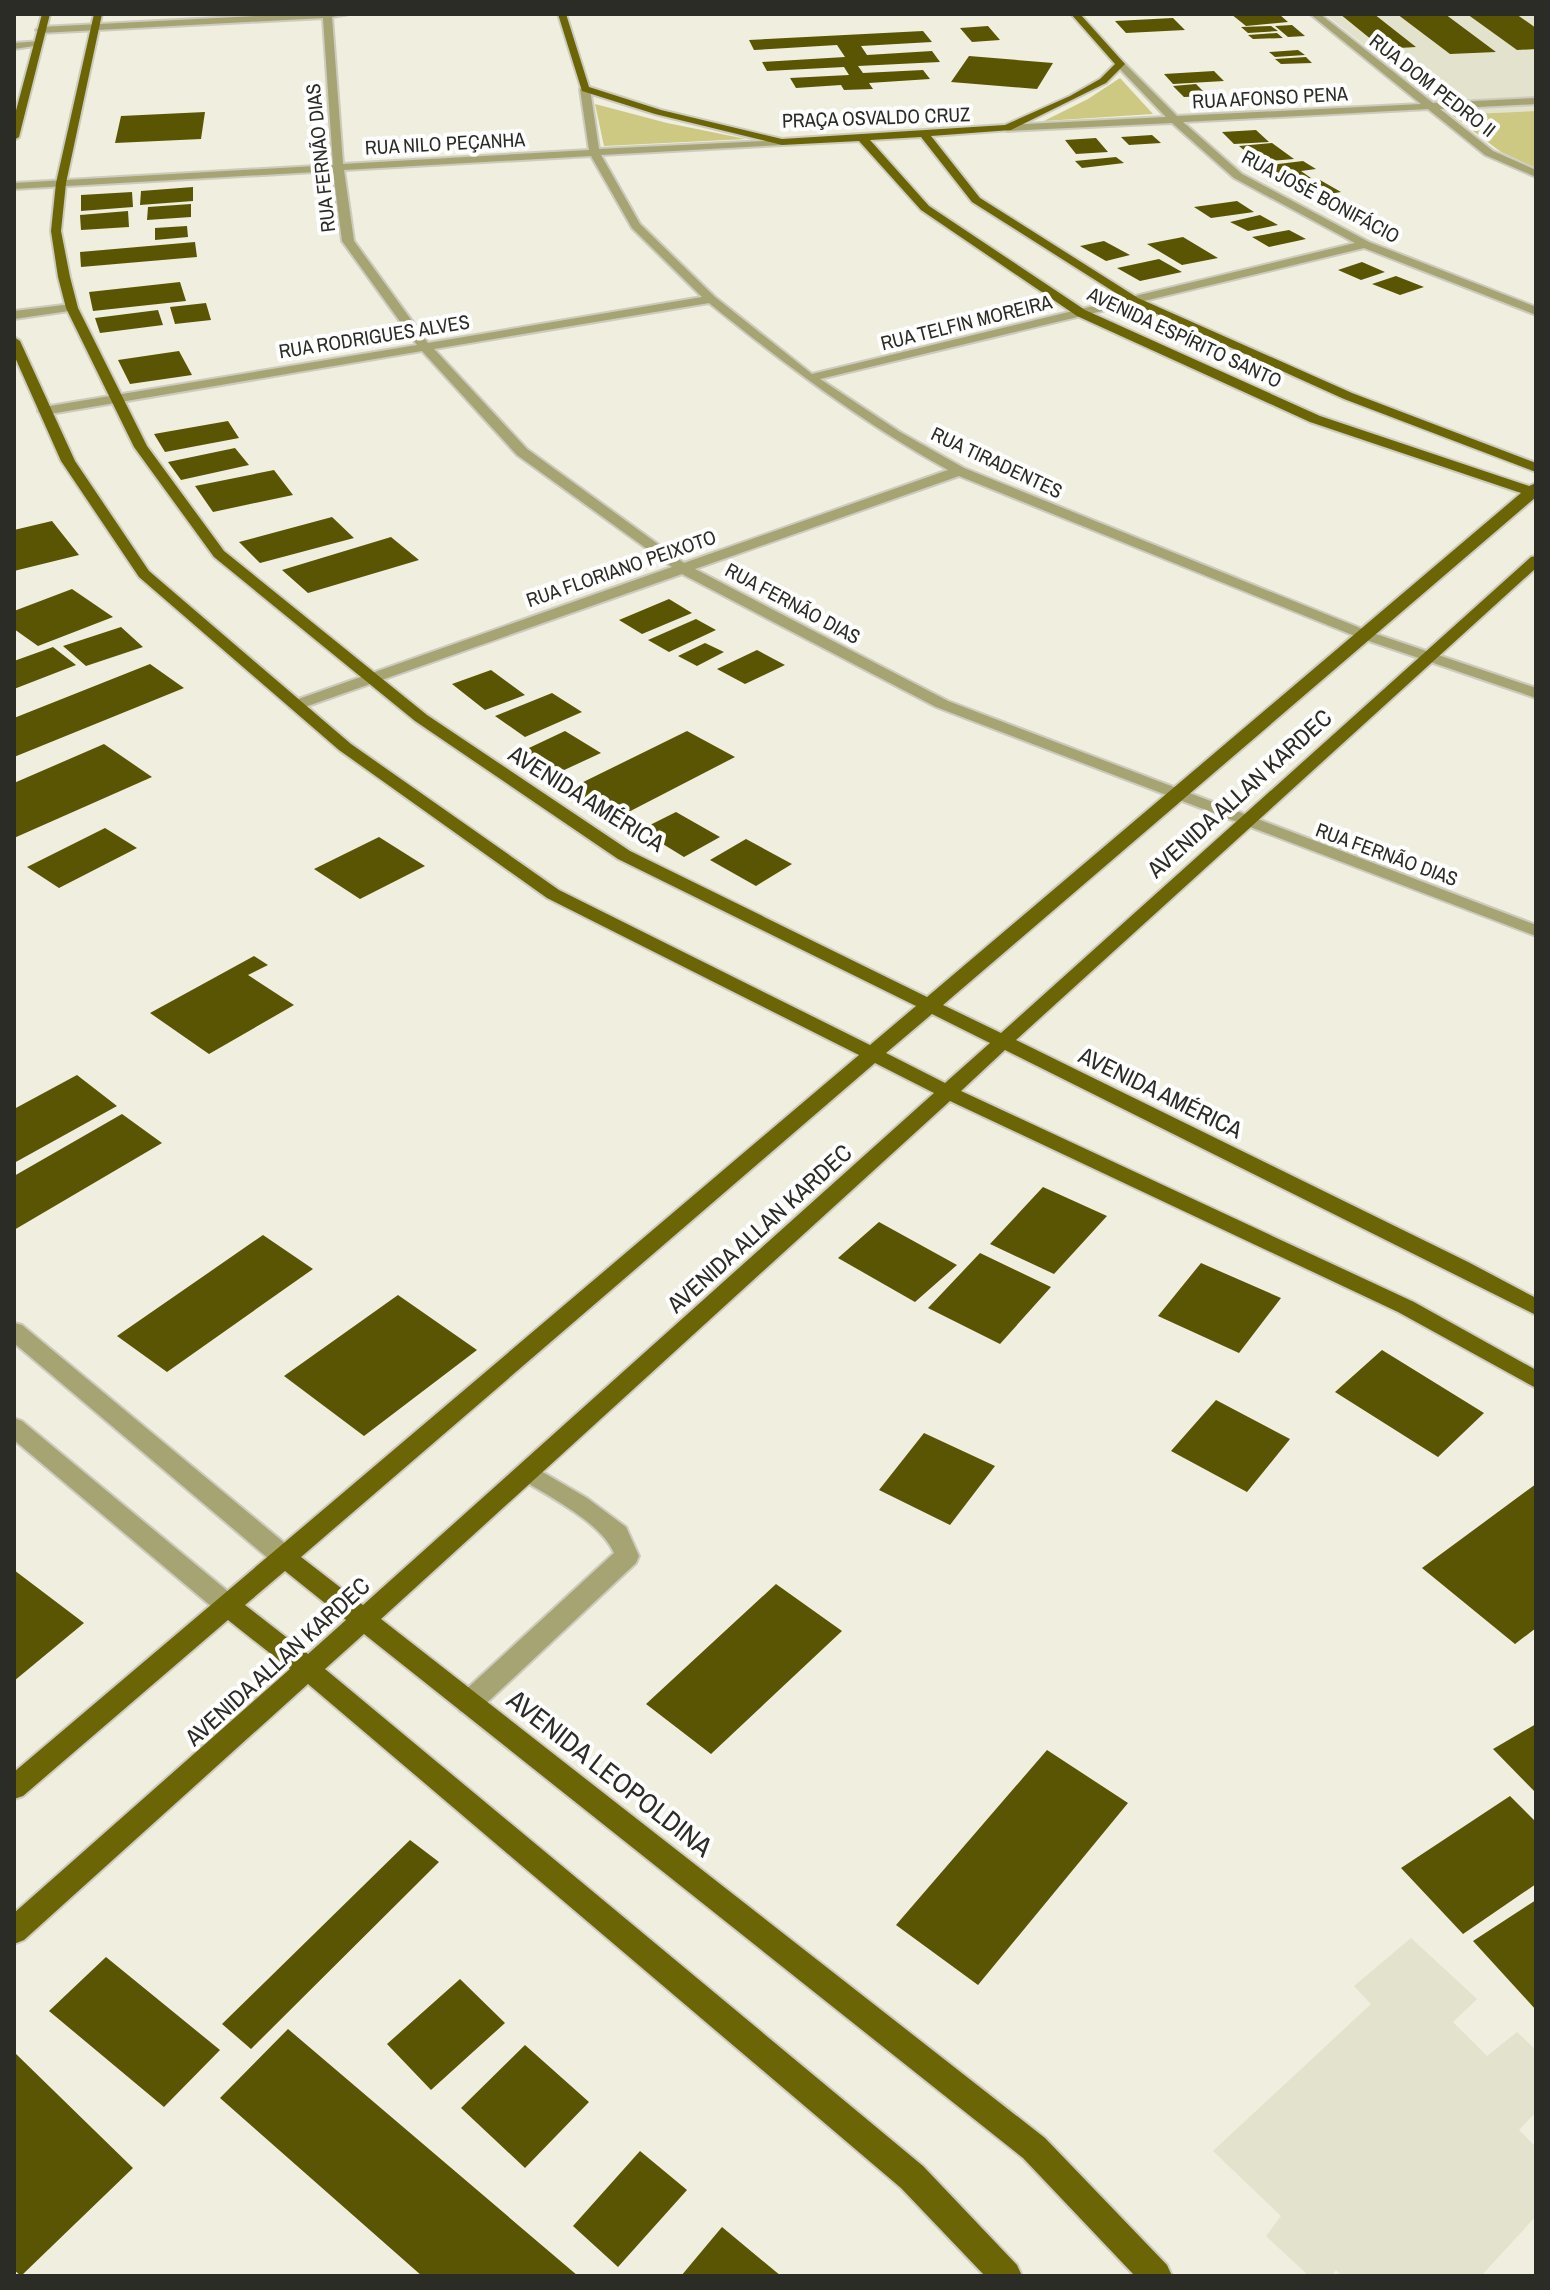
<svg xmlns="http://www.w3.org/2000/svg" width="1550" height="2290" viewBox="0 0 1550 2290" font-family="'Archivo Narrow',sans-serif">
  <style>
    .built { fill: #e3e2cc }
    .green { fill: #cdc982 }
    .building { fill: #5a5502 }
    .lines { fill: none; stroke-linecap: round; stroke-linejoin: round }
    .minor-casing { stroke: #cccbbe; stroke-width: 4 }
    .major-casing { stroke: #cccbbe; stroke-width: 4 }
    .minor { fill: #a6a472; fill-rule: evenodd }
    .major { fill: #6b6505; fill-rule: evenodd }
    .labels { text-anchor: middle; dominant-baseline: central; stroke-width: 8; stroke-linejoin: round; paint-order: stroke }
    .far-street-label { font-size: 20px; fill: #2c2c27; stroke: #fff }
    .street-label { font-size: 24px; fill: #2c2c27; stroke: #fff }
    .near-street-label { font-size: 28px; fill: #2c2c27; stroke: #fff }
  </style>
  <rect width="100%" height="100%" fill="#efeedf"/>
  <path class="built" d="M1325,14H1536V111L1452,115Z
    M1411,1938L1477,1999L1453,2022L1487,2056L1517,2032L1536,2050V2112L1519,2130L1536,2147V2216L1481,2276H1342L1336,2270L1332,2276H1309L1266,2236L1281,2216L1213,2151L1371,2004L1354,1986Z"/>
  <path class="green" d="M1120,78L1153,114L1044,121L1088,99Z
    M595,104L667,123L746,139L604,146Z
    M1536,111V168L1501,152L1452,115Z"/>
  <path class="building" d="M1231,14L1280,15L1288,22L1246,26Z
    M1340,14H1374L1416,47L1383,49Z
    M1397,14H1445L1496,52L1450,54Z
    M1467,14H1516L1536,28V49L1517,50Z
    M1173,18L1185,30L1126,33L1115,21Z
    M1292,25L1305,36L1288,37L1275,26Z
    M988,26L1000,40L972,42L960,28Z
    M1271,26L1278,31L1248,33L1241,27Z
    M923,31L932,42L861,46L867,55L932,51L940,62L858,66L863,73L923,70L930,79L869,83L873,89L844,90L841,85L796,88L790,78L849,75L844,67L767,71L762,62L845,57L837,45L754,50L749,40Z
    M1277,33L1283,38L1253,39L1248,35Z
    M1298,50L1305,55L1275,57L1269,52Z
    M969,56L1053,63L1037,89L951,82Z
    M1306,57L1312,63L1281,64L1275,59Z
    M1214,71L1224,81L1173,84L1164,74Z
    M1196,84L1208,96L1184,97L1173,86Z
    M205,112L201,139L115,143L121,116Z
    M1256,130L1269,142L1234,144L1222,132Z
    M1152,135L1161,143L1129,145L1121,137Z
    M1096,138L1108,152L1076,154L1065,140Z
    M1272,143L1294,159L1258,162L1239,146Z
    M1116,157L1124,163L1082,168L1075,161Z
    M1303,161L1316,169L1301,171L1311,178L1285,181L1262,166Z
    M1320,180L1341,192L1311,197L1290,185Z
    M193,187V201L140,205L141,191Z
    M132,192L133,207L81,211V195Z
    M1237,201L1254,212L1211,218L1194,207Z
    M191,204V217L147,220L148,207Z
    M128,211L129,227L81,230L80,215Z
    M1260,215L1278,225L1248,231L1230,222Z
    M187,226L188,237L155,240V228Z
    M1289,230L1306,239L1269,247L1252,237Z
    M1183,237L1218,258L1182,265L1147,244Z
    M1104,241L1130,255L1106,261L1080,246Z
    M195,242L197,257L81,267L80,252Z
    M1159,259L1182,272L1140,281L1117,268Z
    M1362,262L1385,272L1361,280L1338,270Z
    M1396,276L1424,287L1400,295L1372,284Z
    M180,282L186,301L93,311L89,292Z
    M206,303L211,320L175,324L170,307Z
    M158,310L163,325L100,333L95,318Z
    M179,351L192,375L130,384L118,360Z
    M228,421L239,438L165,452L154,434Z
    M235,448L249,465L181,480L168,462Z
    M274,470L293,495L213,512L195,486Z
    M332,517L354,538L260,563L239,542Z
    M52,521L79,555L14,571V530Z
    M391,537L419,560L308,593L282,570Z
    M72,589L113,617L38,646L14,629V611Z
    M669,599L692,613L642,634L619,620Z
    M696,619L716,630L669,652L648,640Z
    M121,627L143,647L86,666L63,646Z
    M705,643L724,652L697,666L678,656Z
    M53,647L76,665L14,689V661Z
    M757,650L785,665L745,684L717,669Z
    M150,664L184,688L14,757V718Z
    M491,670L525,695L485,710L452,684Z
    M552,693L582,712L525,737L495,716Z
    M565,731L601,753L549,777L514,755Z
    M687,731L735,757L615,819L567,790Z
    M104,744L152,777L14,838V783Z
    M676,812L720,837L684,857L640,830Z
    M105,828L137,848L59,888L27,867Z
    M379,837L425,866L360,899L314,869Z
    M746,839L792,864L756,886L710,860Z
    M254,956L268,965L248,975L294,1005L209,1054L150,1013Z
    M77,1075L117,1106L14,1163V1109Z
    M122,1114L162,1143L14,1230V1176Z
    M1043,1187L1107,1216L1054,1274L990,1244Z
    M879,1222L957,1265L915,1302L838,1258Z
    M263,1235L313,1269L167,1372L117,1336Z
    M980,1253L1051,1287L1000,1344L928,1308Z
    M1201,1263L1281,1298L1239,1353L1158,1316Z
    M398,1295L477,1350L364,1436L284,1376Z
    M1382,1350L1484,1413L1438,1457L1335,1392Z
    M1216,1400L1290,1439L1247,1492L1171,1451Z
    M924,1433L995,1466L950,1525L879,1490Z
    M1536,1484V1628L1515,1644L1422,1568Z
    M14,1570L84,1623L14,1681Z
    M776,1584L842,1631L711,1754L646,1704Z
    M1536,1724V1793L1493,1749Z
    M1047,1750L1128,1803L978,1985L896,1925Z
    M1510,1796L1536,1822V1884L1463,1934L1401,1868Z
    M410,1840L439,1862L251,2049L222,2024Z
    M1536,1900V2010L1473,1941Z
    M106,1957L220,2050L164,2107L49,2011Z
    M460,1979L505,2023L431,2090L387,2044Z
    M288,2029L578,2276H422L220,2098Z
    M525,2045L589,2102L525,2168L461,2108Z
    M14,2052L133,2168L21,2276L14,2270Z
    M640,2151L687,2190L618,2267L573,2226Z
    M722,2227L781,2276H681Z"/>
  <g class="lines">
    <defs>
      <path id="minor" d="M294,14H349L332,17L343,164L589,150L580,89L585,86L590,89L599,149L786,140L787,142L782,145L601,155L640,224L715,297L812,374L1355,243L1234,178L1172,123L1007,131L1002,128L1007,125L1166,117L1117,66V62H1123L1177,116L1421,104L1310,14H1320L1433,103L1536,98V104L1440,109L1493,151L1536,170V177L1485,155L1428,109L1183,122L1242,174L1369,242L1536,307V315L1364,248L820,379L900,432L964,468L1370,632L1536,688V698L1360,638L959,476L695,569L948,701L1536,925V936L936,707L682,574L302,708H290V702L672,567L517,455L422,351L44,415L38,411L44,407L417,345L342,241L333,171L14,189V183L333,165L323,18L41,33L36,30L41,27ZM591,156L632,228L702,297L428,343L354,241L344,170ZM709,303C787,366 860,421 948,470L684,563L527,449L434,349Z
        M41,41V45L14,49V43Z
        M72,304L76,306V310L14,319V311Z
        M14,1323L22,1325L293,1550L296,1557L293,1564L284,1566L275,1564L14,1343Z
        M14,1418L22,1421L236,1598L239,1605L236,1612L227,1615L218,1612L14,1440Z
        M527,1463L587,1498L626,1527L639,1556L636,1563L478,1711L469,1714L460,1711L456,1703L460,1695L614,1553C601,1522 548,1496 519,1478L515,1472L519,1466Z"/>
      <path id="major" d="M42,14H50L19,137L14,140V118Z
        M94,14H102L66,183L61,231L70,277L78,308L147,446L224,551L427,715L630,851L927,997L1521,493L1310,422L1077,316L921,210L859,141L782,145L655,114L582,91L558,14H566L589,87L661,110L782,139L1005,125L1070,96L1100,79L1115,64L1071,14H1080L1125,64L1106,83L1011,130L931,136L980,198L1138,298L1352,393L1536,463V472L1344,399L1130,302L972,202L921,137L870,140L929,206L1085,310L1320,416L1529,486L1536,483V497L943,1005L1001,1033L1531,557L1536,556V568L1016,1040L1468,1262L1536,1298V1315L1005,1050L961,1091L1414,1302L1536,1370V1388L1398,1312L950,1101L381,1619L1045,2138L1167,2265L1172,2276H1135L1023,2158L364,1634L325,1669L923,2166L1017,2265L1022,2276H985L901,2188L308,1684L24,1940L14,1944V1913L290,1669L228,1620L23,1796L14,1799V1772L859,1055L547,898L339,750L139,577L61,461L14,355V337L20,341L75,461L149,571L351,744L559,890L870,1045L916,1006L618,859L415,721L214,557L134,447L66,308L58,277L51,231L56,183ZM932,1014L990,1043L945,1083L886,1053ZM875,1063L934,1093L363,1605L301,1557ZM285,1571L346,1620L308,1654L245,1605Z"/>
    </defs>
    <use href="#minor" class="minor-casing"/>
    <use href="#major" class="major-casing"/>
    <use href="#minor" class="minor"/>
    <use href="#major" class="major"/>
  </g>
  <g class="labels">
    <g class="far-street-label">
      <text transform="translate(1433 85) rotate(38)">RUA DOM PEDRO II</text>
      <text transform="translate(1270 97) rotate(-3)">RUA AFONSO PENA</text>
      <text transform="translate(876 117) rotate(-2)">PRAÇA OSVALDO CRUZ</text>
      <text transform="translate(445 143) rotate(-3)">RUA NILO PEÇANHA</text>
      <text transform="translate(320 158) rotate(-96)">RUA FERNÃO DIAS</text>
      <text transform="translate(1321 196) rotate(28)">RUA JOSÉ BONIFÁCIO</text>
      <text transform="translate(966 322) rotate(-14)">RUA TELFIN MOREIRA</text>
      <text transform="translate(374 336) rotate(-9)">RUA RODRIGUES ALVES</text>
      <text transform="translate(1185 337) rotate(25)">AVENIDA ESPÍRITO SANTO</text>
      <text transform="translate(997 462) rotate(25)">RUA TIRADENTES</text>
      <text transform="translate(621 568) rotate(-19)">RUA FLORIANO PEIXOTO</text>
      <text transform="translate(793 603) rotate(28)">RUA FERNÃO DIAS</text>
      <text transform="translate(1387 854) rotate(20)">RUA FERNÃO DIAS</text>
    </g>
    <g class="street-label">
      <text transform="translate(1239 793) rotate(-42)">AVENIDA ALLAN KARDEC</text>
      <text transform="translate(587 798) rotate(32)">AVENIDA AMÉRICA</text>
      <text transform="translate(1161 1092) rotate(26)">AVENIDA AMÉRICA</text>
      <text transform="translate(759 1228) rotate(-42)">AVENIDA ALLAN KARDEC</text>
      <text transform="translate(277 1661) rotate(-42)">AVENIDA ALLAN KARDEC</text>
    </g>
    <g class="near-street-label">
      <text transform="translate(610 1773) rotate(38)">AVENIDA LEOPOLDINA</text>
    </g>
  </g>
  <rect width="1550" height="2290" fill="none" stroke="#2c2c27" stroke-width="32"/>
</svg>
